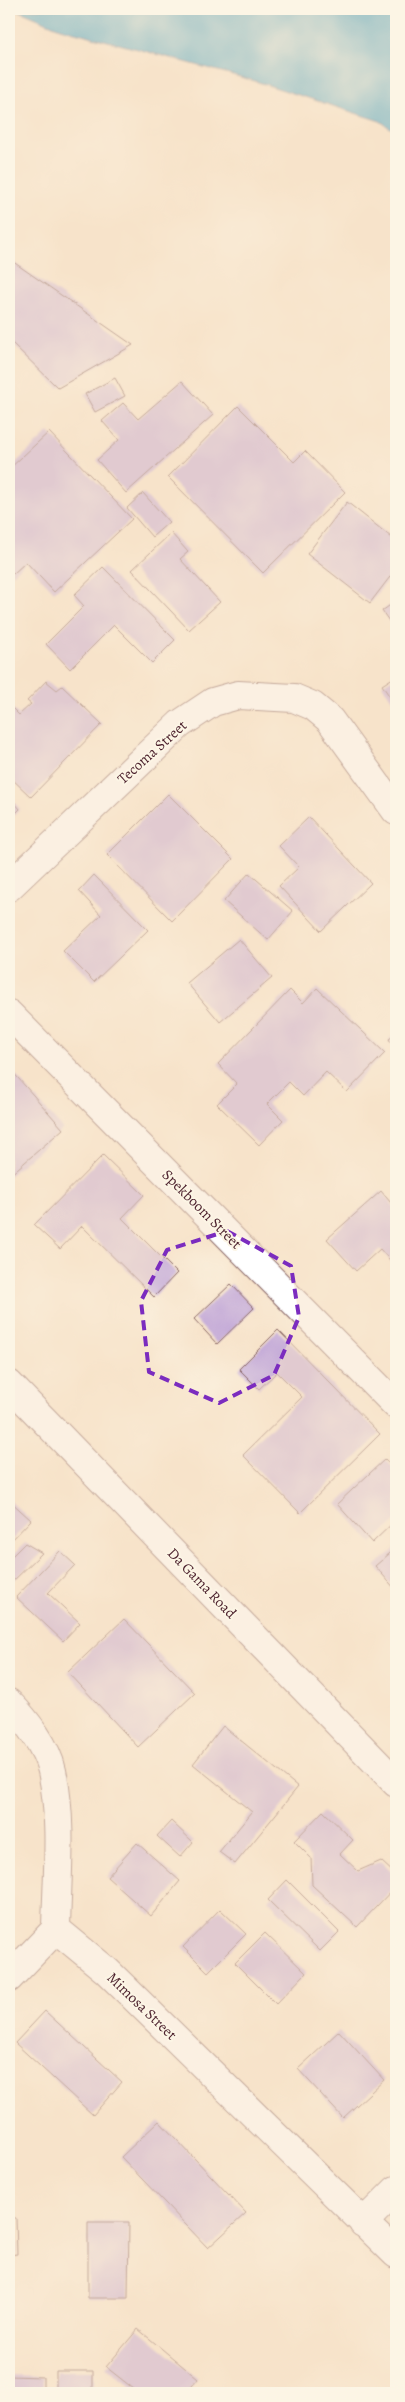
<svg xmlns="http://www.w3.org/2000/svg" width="405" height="2402" viewBox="0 0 405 2402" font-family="Alegreya,serif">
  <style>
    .water { fill: #4ba8c9; stroke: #4a647a }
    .building { fill: #c5abd8 }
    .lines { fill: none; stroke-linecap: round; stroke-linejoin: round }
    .minor-casing { stroke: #876463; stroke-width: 30 }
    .minor { stroke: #fff; stroke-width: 28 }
    .marked { fill: none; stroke: #7b2cbf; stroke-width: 4; stroke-dasharray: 10 6; stroke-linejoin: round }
    .labels { text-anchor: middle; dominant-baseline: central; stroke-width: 4; stroke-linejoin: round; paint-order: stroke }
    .street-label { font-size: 15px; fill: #4a1f2b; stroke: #fcf5e5 }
  </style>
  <rect width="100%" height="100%" fill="#fcf5e5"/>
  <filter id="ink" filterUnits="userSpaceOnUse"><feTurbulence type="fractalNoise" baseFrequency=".02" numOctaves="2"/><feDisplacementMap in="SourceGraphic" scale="10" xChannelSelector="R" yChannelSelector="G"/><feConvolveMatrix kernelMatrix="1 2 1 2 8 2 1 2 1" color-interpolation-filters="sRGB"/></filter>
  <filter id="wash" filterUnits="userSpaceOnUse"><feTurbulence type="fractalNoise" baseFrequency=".0096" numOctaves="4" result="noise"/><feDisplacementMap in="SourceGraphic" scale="20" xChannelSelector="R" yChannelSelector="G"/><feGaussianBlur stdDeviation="1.12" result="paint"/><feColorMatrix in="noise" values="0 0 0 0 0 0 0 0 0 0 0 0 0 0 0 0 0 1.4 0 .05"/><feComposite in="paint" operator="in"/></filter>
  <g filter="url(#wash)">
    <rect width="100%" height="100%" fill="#f7e3ca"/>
    <path class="water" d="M15,9H396V132L380,121L255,81L60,28Z"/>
    <g id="blocks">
      <path class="building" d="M9,259L133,345L58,388L9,340Z
        M115,378L125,396L95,412L85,394Z
        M182,381L213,415L126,493L97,460L119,440L102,421L123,403L138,419Z
        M238,406L294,462L305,451L345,492L263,573L168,477Z
        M49,432L132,519L54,592L26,562L13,574L9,569V469Z
        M143,493L169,522L152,537L127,508Z
        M347,502L396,541V569L370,603L307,554Z
        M171,533L188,552L180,559L220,602L189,630L132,570Z
        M103,567L175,640L152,663L114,625L70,669L46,644L84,606L74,595Z
        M396,601V631L382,611Z
        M396,676V706L382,685Z
        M46,681L57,690L62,686L102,724L31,797L9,776V712L12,708L19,715L31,704L27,701Z
        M168,794L233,859L172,921L107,855Z
        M9,796L20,809L9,820Z
        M309,817L371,883L321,931L279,886L299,867L279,846Z
        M249,873L293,911L268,940L224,901Z
        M94,875L148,930L94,982L63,951L101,915L79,891Z
        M239,939L272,978L220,1022L187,983Z
        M317,988L385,1053L347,1092L326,1072L303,1096L289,1082L267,1104L283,1120L259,1145L217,1104L237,1084L218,1064L290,990L303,1003Z
        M396,1034V1051L389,1039Z
        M11,1070L63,1129L9,1176V1071Z
        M103,1155L144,1195L122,1218L177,1273L154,1297L82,1226L60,1249L34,1225Z
        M381,1191L396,1209V1267L380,1249L356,1271L327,1239Z
        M231,1284L254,1308L217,1344L194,1319Z
        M278,1330L380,1434L300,1513L243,1455L302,1397L277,1372L259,1389L239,1369Z
        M385,1459L396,1471V1520L372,1543L337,1504Z
        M9,1500L31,1520L9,1543Z
        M25,1543L42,1553L9,1585V1559Z
        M396,1548V1590L375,1566Z
        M60,1551L75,1565L48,1593L80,1623L63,1641L16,1597Z
        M124,1619L195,1693L138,1747L68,1672Z
        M223,1726L298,1787L235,1864L219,1852L252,1812L193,1764Z
        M323,1811L353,1840L340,1854L358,1871L381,1861L396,1875V1886L357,1927L312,1885L311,1858L294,1841Z
        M171,1821L193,1842L180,1857L157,1836Z
        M137,1843L180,1881L151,1916L107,1877Z
        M287,1880L339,1932L320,1951L268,1900Z
        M220,1909L246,1934L208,1972L183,1947Z
        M265,1933L306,1973L276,2004L235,1963Z
        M45,2011L122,2082L93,2115L15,2043Z
        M339,2031L384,2080L343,2118L298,2069Z
        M159,2121L246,2213L208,2248L121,2157Z
        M9,2218H16L17,2254L9,2255Z
        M88,2222H129L128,2298H88Z
        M138,2329L198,2379L186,2393H139L106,2367Z
        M56,2371H93V2393H56Z
        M9,2376L43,2377V2393H9Z"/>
    </g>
  </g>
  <g filter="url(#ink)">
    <use href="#blocks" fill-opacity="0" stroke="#876463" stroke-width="1"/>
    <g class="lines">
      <defs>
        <path id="minor" d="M9,887L180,724L213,702L238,695L294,698L313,706L330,720L396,811
          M9,1014L396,1405
          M9,1384L396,1783
          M9,1703C26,1720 47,1747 52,1771C63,1822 57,1877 56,1929
          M56,1929L107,1971L396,2254
          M9,1978L56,1929
          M363,2223L396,2190"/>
      </defs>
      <use href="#minor" class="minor-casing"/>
      <use href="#minor" class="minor"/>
    </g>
  </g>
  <path d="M0 0H405V2402H0ZM227,1231L291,1266L299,1317L274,1375L219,1403L149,1372L141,1301L167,1250Z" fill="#f7e3ca" fill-opacity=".55" fill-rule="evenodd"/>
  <path class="marked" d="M227,1231L291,1266L299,1317L274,1375L219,1403L149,1372L141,1301L167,1250Z"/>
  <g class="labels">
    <g class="street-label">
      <text transform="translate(152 752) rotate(-42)">Tecoma Street</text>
      <text transform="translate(202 1209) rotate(45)">Spekboom Street</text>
      <text transform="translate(202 1583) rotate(46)">Da Gama Road</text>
      <text transform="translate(142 2006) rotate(44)">Mimosa Street</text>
    </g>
  </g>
  <rect width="405" height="2402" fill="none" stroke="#fcf5e5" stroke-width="30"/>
</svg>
